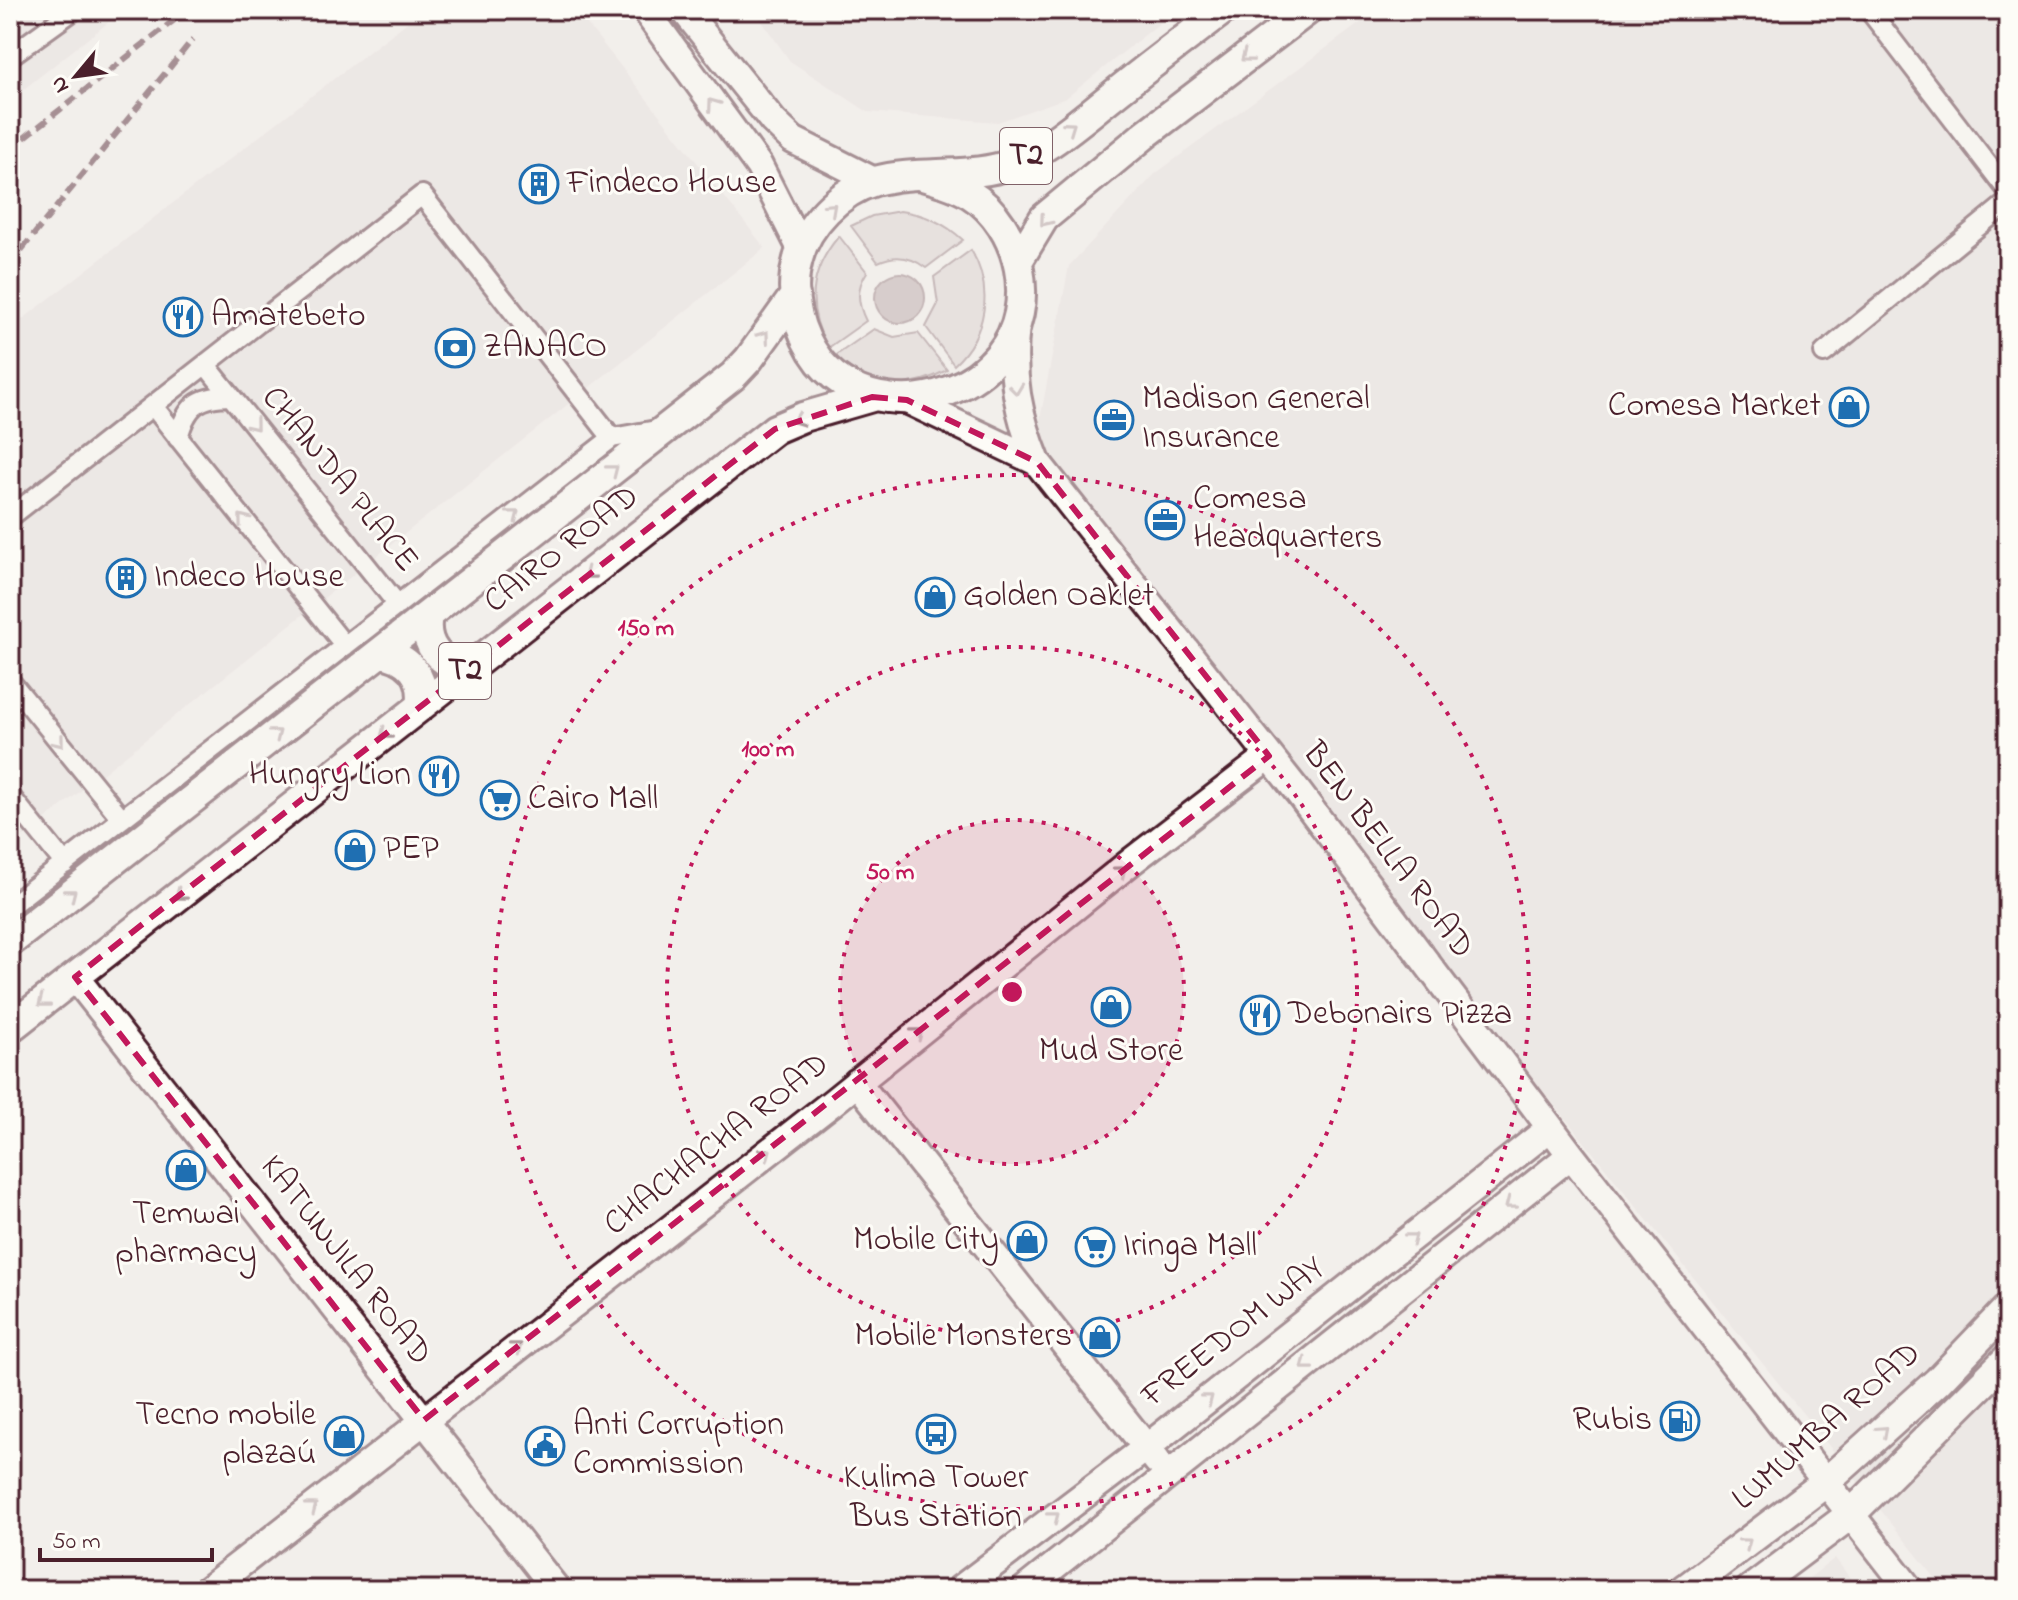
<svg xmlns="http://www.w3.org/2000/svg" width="2018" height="1600" viewBox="0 0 2018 1600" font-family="'Indie Flower',sans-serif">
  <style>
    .built { fill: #e5dfdd }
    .green { fill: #d9d0cf; stroke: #92787d; stroke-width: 2 }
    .water { fill: #b7a5a6; stroke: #8b6f75; stroke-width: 2 }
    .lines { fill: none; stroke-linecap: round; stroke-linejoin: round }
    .street-casing { stroke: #4a1f2b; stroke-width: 24 }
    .secondary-casing { stroke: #4a1f2b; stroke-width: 32 }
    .primary-casing { stroke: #4a1f2b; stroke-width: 34 }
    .street { stroke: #fdfcf7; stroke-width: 18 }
    .secondary { stroke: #fdfcf7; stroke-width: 26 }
    .primary { stroke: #fdfcf7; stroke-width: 28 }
    .rail { stroke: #4a1f2b; stroke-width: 6; stroke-dasharray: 12 6; stroke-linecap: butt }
    .oneway { stroke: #ac999b }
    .marked { fill: none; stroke: #c2185b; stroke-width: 6; stroke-dasharray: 16 10; stroke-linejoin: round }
    .ring { fill: none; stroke: #c2185b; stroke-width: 4; stroke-dasharray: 4 8 }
    .labels { text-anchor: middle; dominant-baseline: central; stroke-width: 6; stroke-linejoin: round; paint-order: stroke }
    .shield { fill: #fdfcf7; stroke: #806168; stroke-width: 2 }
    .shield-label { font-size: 32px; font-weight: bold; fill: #4a1f2b }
    .poi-label { font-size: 34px; fill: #4a1f2b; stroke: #fdfcf7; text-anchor: start }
    .street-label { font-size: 34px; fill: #4a1f2b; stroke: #fdfcf7 }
    .centre { fill: #c2185b; stroke: #fdfcf7; stroke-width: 4 }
    .ring-label { font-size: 24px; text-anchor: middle; font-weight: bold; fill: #c2185b; stroke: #fdfcf7; stroke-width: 6; stroke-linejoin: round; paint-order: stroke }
  </style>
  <rect width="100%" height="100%" fill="#f2efeb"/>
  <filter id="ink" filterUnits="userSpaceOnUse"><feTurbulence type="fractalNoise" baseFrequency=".0125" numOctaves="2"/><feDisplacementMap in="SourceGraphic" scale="16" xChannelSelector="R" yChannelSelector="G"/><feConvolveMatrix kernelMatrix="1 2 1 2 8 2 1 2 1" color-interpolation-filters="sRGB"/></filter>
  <g filter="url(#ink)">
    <path class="built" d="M10,10H124L10,100Z
      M423,10H576L765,248L10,847V329Z
      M754,10H1176L1066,98L998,122L868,112L790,61Z
      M1378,10H2008V1590H1945L1033,457L1069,266L1155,174Z
      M1835,1558L1859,1590H1794Z"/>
    <path class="green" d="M900,211C925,214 945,223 963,240L926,268C911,256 895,254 878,262L851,226L872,216Z
      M839,236L867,272C856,288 857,303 866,321L828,348C806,309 809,271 839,236Z
      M971,250C994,289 987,334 954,365L926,327L938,304L934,277Z
      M874,329L894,337L918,333L947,370C906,392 870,389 835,356Z"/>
    <path class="water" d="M875 298a25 25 0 1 1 50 0a25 25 0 1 1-50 0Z"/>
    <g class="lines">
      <defs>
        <path id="street" d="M1869,10L2008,191
          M10,56L74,10
          M1824,353L2008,202
          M206,365L398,605
          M153,406L345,646
          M178,438C186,406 198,396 231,396
          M10,517L422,195L612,438
          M10,681L122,819
          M10,796L65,864
          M10,906L612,438L662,429"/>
        <path id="secondary" d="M645,10L759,166L801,249
          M684,10L773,121L793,140L874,181
          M1016,325C1010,376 1018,415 1037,462L1298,792L1571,1155L1910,1590
          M907,400L1037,462
          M75,977L557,1590
          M857,1082L1157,1461
          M207,1590L833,1102L1132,861L1269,756
          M959,1590L1146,1448L1550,1128
          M1024,1590L1571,1155"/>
        <path id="primary" d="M919,175C937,180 955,185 970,194C1021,226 1039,306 1000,354C973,387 929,404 887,398C862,395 837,383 820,362C798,334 788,294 798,259C807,224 840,191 875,181C916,170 961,178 1002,167C1043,155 1080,121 1113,95C1149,66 1186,38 1223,10
          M1018,261L1044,218L1147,133L1308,10
          M428,615C422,644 440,666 469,668
          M379,653C409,656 426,677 421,706
          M10,942L733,376L749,359L795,295
          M10,1028L775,429L803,417L872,397
          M1684,1590L1825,1483L1938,1381L2008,1308
          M1750,1590L1850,1515L2008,1358"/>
      </defs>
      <use href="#street" class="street-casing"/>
      <use href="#secondary" class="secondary-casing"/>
      <use href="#primary" class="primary-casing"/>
      <use href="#street" class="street"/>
      <use href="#secondary" class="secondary"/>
      <use href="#primary" class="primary"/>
      <path class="rail" d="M10,149L187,10
        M10,264L193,39"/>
    </g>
    <defs><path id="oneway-chevron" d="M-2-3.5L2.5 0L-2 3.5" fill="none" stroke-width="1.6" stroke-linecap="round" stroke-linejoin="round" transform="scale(2)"/></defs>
    <g class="oneway">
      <use href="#oneway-chevron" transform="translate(1246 57) rotate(143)"/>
      <use href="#oneway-chevron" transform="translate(713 104) rotate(-126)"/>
      <use href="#oneway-chevron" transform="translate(1070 127) rotate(-35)"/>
      <use href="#oneway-chevron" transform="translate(831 208) rotate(-42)"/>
      <use href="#oneway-chevron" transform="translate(1045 221) rotate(130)"/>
      <use href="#oneway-chevron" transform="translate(764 336) rotate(-54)"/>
      <use href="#oneway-chevron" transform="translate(1016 389) rotate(83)"/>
      <use href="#oneway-chevron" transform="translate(798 420) rotate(161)"/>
      <use href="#oneway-chevron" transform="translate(254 425) rotate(51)"/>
      <use href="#oneway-chevron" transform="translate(613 470) rotate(-38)"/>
      <use href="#oneway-chevron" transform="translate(514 515) rotate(-38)"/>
      <use href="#oneway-chevron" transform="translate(243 519) rotate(-129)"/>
      <use href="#oneway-chevron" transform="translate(589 574) rotate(142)"/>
      <use href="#oneway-chevron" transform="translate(276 734) rotate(-38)"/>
      <use href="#oneway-chevron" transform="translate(385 734) rotate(142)"/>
      <use href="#oneway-chevron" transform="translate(59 742) rotate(51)"/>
      <use href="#oneway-chevron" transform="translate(1121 871) rotate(-40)"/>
      <use href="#oneway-chevron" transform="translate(71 894) rotate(-38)"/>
      <use href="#oneway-chevron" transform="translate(180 895) rotate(142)"/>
      <use href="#oneway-chevron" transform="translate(43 1002) rotate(142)"/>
      <use href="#oneway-chevron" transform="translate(918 1033) rotate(-38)"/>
      <use href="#oneway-chevron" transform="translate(766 1153) rotate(-37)"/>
      <use href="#oneway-chevron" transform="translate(1510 1204) rotate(142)"/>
      <use href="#oneway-chevron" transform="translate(1412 1238) rotate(-38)"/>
      <use href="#oneway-chevron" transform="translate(517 1347) rotate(-38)"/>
      <use href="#oneway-chevron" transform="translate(1306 1365) rotate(142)"/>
      <use href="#oneway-chevron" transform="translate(1208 1399) rotate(-38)"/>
      <use href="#oneway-chevron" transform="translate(1883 1431) rotate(-42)"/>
      <use href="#oneway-chevron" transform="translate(312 1507) rotate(-38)"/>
      <use href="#oneway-chevron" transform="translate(1054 1517) rotate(-38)"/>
      <use href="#oneway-chevron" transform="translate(1746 1543) rotate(-37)"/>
    </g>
  </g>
  <path d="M0 0H2018V1600H0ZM872,397L907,400L1037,462L1269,756L424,1420L75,977L775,429Z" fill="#f2efeb" fill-opacity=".55" fill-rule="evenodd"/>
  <path class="marked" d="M872,397L907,400L1037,462L1269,756L424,1420L75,977L775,429Z"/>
  <circle cx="1012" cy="992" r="172" fill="#c2185b" fill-opacity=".12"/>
  <g class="ring">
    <circle cx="1012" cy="992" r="172"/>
    <circle cx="1012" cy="992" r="345"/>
    <circle cx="1012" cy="992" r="517"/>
  </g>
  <defs>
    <symbol id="building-ring" viewBox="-11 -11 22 22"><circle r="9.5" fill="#fdfcf7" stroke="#1f6fb2" stroke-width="1.5"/><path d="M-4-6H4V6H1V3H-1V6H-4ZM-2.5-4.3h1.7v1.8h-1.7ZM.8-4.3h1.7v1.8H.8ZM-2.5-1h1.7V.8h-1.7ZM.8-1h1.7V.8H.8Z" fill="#1f6fb2"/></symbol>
    <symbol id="restaurant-ring" viewBox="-11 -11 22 22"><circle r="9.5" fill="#fdfcf7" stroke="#1f6fb2" stroke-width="1.5"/><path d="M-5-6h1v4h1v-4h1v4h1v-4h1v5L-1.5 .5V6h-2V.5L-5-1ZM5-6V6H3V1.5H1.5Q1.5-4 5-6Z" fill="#1f6fb2"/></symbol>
    <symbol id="bank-ring" viewBox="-11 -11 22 22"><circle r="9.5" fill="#fdfcf7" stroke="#1f6fb2" stroke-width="1.5"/><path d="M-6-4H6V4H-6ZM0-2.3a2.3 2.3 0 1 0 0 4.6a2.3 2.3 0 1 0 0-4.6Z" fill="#1f6fb2"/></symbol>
    <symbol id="shop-ring" viewBox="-11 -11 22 22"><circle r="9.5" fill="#fdfcf7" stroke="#1f6fb2" stroke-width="1.5"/><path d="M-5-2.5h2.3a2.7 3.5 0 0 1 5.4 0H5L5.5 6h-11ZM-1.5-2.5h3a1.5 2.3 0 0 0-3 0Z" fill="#1f6fb2"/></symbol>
    <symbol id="office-ring" viewBox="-11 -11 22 22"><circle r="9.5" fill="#fdfcf7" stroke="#1f6fb2" stroke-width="1.5"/><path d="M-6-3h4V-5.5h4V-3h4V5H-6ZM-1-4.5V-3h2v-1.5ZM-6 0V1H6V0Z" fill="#1f6fb2"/></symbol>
    <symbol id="supermarket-ring" viewBox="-11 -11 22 22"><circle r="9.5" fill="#fdfcf7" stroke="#1f6fb2" stroke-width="1.5"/><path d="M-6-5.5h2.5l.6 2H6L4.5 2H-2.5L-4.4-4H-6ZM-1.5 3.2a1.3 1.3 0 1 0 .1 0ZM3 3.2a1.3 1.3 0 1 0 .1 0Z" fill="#1f6fb2"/></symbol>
    <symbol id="fuel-ring" viewBox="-11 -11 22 22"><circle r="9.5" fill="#fdfcf7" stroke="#1f6fb2" stroke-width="1.5"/><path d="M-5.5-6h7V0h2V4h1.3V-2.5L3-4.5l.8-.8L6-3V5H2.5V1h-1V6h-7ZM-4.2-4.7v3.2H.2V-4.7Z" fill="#1f6fb2"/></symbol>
    <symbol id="bus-ring" viewBox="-11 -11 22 22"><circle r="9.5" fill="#fdfcf7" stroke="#1f6fb2" stroke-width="1.5"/><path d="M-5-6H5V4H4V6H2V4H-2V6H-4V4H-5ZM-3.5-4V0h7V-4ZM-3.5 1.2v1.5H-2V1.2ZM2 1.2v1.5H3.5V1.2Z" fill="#1f6fb2"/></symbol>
    <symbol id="civic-ring" viewBox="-11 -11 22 22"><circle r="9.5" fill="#fdfcf7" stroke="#1f6fb2" stroke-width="1.5"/><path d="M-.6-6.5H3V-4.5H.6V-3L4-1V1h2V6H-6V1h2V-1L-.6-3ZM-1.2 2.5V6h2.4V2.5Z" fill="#1f6fb2"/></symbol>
  </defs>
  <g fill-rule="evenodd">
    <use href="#building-ring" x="517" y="162" width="44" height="44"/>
    <use href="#restaurant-ring" x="161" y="295" width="44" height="44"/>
    <use href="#bank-ring" x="433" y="326" width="44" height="44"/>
    <use href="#shop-ring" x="1827" y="385" width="44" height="44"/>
    <use href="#office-ring" x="1092" y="398" width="44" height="44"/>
    <use href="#office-ring" x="1143" y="498" width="44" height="44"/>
    <use href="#building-ring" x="104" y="556" width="44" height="44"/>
    <use href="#shop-ring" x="913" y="575" width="44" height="44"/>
    <use href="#restaurant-ring" x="417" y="754" width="44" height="44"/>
    <use href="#supermarket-ring" x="478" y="778" width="44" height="44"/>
    <use href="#shop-ring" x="333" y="828" width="44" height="44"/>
    <use href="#shop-ring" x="1089" y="985" width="44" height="44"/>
    <use href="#restaurant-ring" x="1238" y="993" width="44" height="44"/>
    <use href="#shop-ring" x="164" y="1148" width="44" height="44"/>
    <use href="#shop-ring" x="1005" y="1219" width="44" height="44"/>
    <use href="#supermarket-ring" x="1073" y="1225" width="44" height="44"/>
    <use href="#shop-ring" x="1078" y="1315" width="44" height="44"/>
    <use href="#fuel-ring" x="1658" y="1399" width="44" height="44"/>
    <use href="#bus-ring" x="914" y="1412" width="44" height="44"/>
    <use href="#shop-ring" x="322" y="1414" width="44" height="44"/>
    <use href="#civic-ring" x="523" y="1424" width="44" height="44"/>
  </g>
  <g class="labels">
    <g class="shield">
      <rect x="1000" y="128" width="52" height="56" rx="6"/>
      <rect x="439" y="643" width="52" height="56" rx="6"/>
    </g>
    <g class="shield-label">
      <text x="1026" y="156">T2</text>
      <text x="465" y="671">T2</text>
    </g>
    <g class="poi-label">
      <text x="567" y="184">Findeco House</text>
      <text x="211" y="317">Amatebeto</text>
      <text x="483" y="348">ZANACO</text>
      <text x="1142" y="400">Madison General<tspan x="1142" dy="39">Insurance</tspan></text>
      <text x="1821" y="407" text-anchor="end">Comesa Market</text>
      <text x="1193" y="500">Comesa<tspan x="1193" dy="39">Headquarters</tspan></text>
      <text x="154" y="578">Indeco House</text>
      <text x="963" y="597">Golden Oaklet</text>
      <text x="411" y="776" text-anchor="end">Hungry Lion</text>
      <text x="528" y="800">Cairo Mall</text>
      <text x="383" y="850">PEP</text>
      <text x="1288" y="1015">Debonairs Pizza</text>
      <text x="1111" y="1052" text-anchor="middle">Mud Store</text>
      <text x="186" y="1215" text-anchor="middle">Temwai<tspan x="186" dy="39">pharmacy</tspan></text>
      <text x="999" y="1241" text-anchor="end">Mobile City</text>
      <text x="1123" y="1247">Iringa Mall</text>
      <text x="1072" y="1337" text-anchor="end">Mobile Monsters</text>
      <text x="316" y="1416" text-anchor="end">Tecno mobile<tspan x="316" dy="39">plazaú</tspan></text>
      <text x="1652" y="1421" text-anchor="end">Rubis</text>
      <text x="573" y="1426">Anti Corruption<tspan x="573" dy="39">Commission</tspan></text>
      <text x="936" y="1479" text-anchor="middle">Kulima Tower<tspan x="936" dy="39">Bus Station</tspan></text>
    </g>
    <g class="street-label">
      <text transform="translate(339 480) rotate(51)">CHANDA PLACE</text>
      <text transform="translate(562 550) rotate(-38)">CAIRO ROAD</text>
      <text transform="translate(1387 851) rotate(53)">BEN BELLA ROAD</text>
      <text transform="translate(717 1145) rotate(-38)">CHACHACHA ROAD</text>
      <text transform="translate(345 1261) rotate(52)">KATUNJILA ROAD</text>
      <text transform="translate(1234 1333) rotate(-38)">FREEDOM WAY</text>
      <text transform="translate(1827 1427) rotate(-41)">LUMUMBA ROAD</text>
    </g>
  </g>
  <circle cx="1012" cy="992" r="12" class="centre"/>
  <g class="ring-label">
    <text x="646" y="635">150 m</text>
    <text x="768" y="756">100 m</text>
    <text x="890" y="879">50 m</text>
  </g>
  <rect width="2018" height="1600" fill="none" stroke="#fdfcf7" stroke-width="40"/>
  <rect x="20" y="20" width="1978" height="1560" fill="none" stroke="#4a1f2b" stroke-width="3" filter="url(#ink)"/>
  <g transform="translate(76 76) rotate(241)" stroke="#fdfcf7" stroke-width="6" paint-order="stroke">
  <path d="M0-6L14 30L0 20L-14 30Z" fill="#4a1f2b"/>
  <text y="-12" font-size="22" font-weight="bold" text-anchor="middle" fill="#4a1f2b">N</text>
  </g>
  <path d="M40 1548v12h172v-12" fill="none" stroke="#4a1f2b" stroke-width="4"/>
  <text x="52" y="1548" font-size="24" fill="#4a1f2b" stroke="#fdfcf7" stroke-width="6" paint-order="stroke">50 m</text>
</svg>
